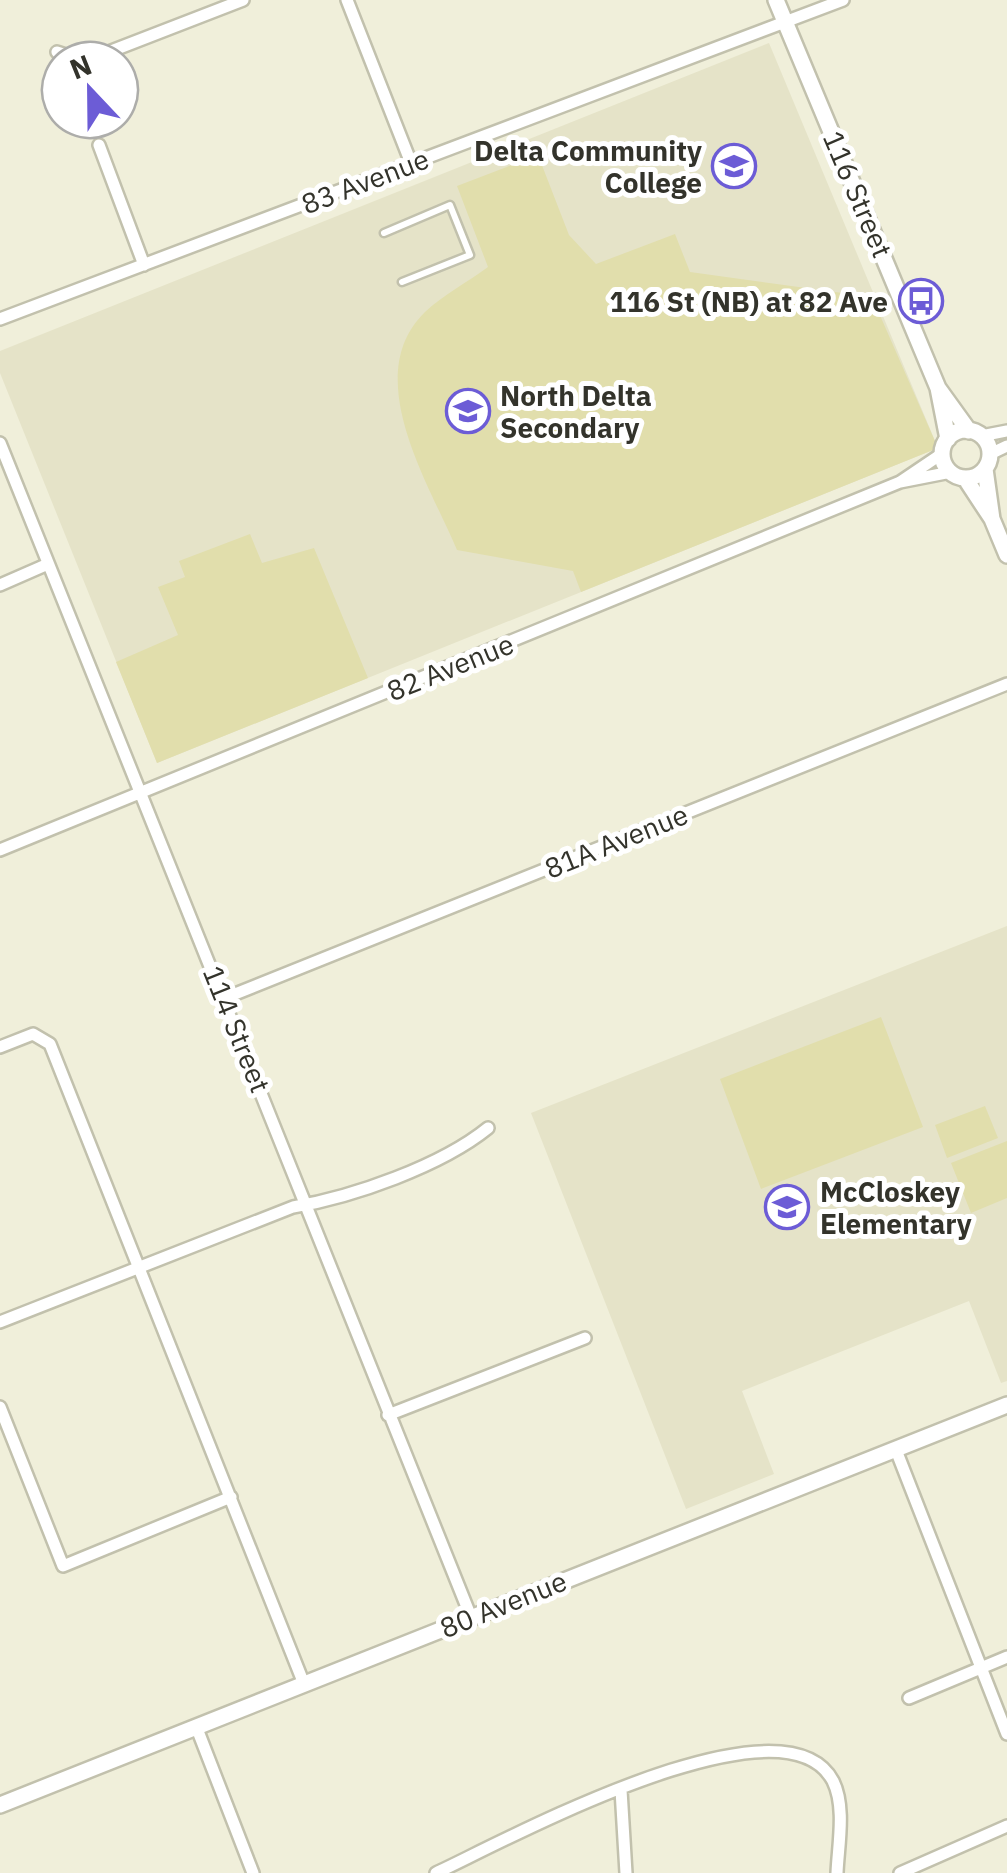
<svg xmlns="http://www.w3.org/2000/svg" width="1007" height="1873" viewBox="0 0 1007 1873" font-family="'IBM Plex Sans',sans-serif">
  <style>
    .built { fill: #e5e3c8 }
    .green { fill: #e1deac }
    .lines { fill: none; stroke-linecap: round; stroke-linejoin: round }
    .service-casing { stroke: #c2c1ad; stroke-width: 11 }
    .minor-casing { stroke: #c2c1ad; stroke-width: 16 }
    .tertiary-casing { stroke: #c2c1ad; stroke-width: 20 }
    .service { stroke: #fff; stroke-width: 6 }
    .minor { stroke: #fff; stroke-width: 11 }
    .tertiary { stroke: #fff; stroke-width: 15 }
    .labels { text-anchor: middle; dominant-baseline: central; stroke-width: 10; stroke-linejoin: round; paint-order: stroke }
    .poi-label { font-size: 28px; font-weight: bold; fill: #33332b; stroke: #fff; text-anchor: end }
    .street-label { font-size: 28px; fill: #33332b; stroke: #fff }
  </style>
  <rect width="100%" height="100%" fill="#f0efda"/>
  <path class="built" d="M769,43L938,448L157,763L0,373V351Z
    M1007,926V1381L1001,1383L969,1301L742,1391L774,1474L686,1509L531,1113Z"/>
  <path class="green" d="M538,155L569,235L596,264L675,234L690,272L872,297L938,448L581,592L573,571L457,550C430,485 359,376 425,312C443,295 468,282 488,267L457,186Z
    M250,534L262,563L314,548L368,678L157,763L116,662L178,635L158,587L185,577L179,561Z
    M881,1017L923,1127L761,1189L720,1079Z
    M985,1106L998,1138L947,1158L935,1125Z
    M1007,1141V1198L971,1213L951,1163Z"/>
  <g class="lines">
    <defs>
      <path id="service" d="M384,233L450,205L470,255L402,282"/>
      <path id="minor" d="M347,0L411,163
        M57,52L82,60
        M88,60L243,0
        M99,145L144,265
        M0,319L843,0
        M981,436L1007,431
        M0,443L471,1617
        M990,454L1007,446
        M900,482L951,472
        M0,585L48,564
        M0,850L900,482L943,453
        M225,998L1007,684
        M0,1047L33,1034L50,1044L304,1684
        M0,1322L293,1207C353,1197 441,1166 488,1128
        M0,1407L63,1566L231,1497
        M388,1415L585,1338
        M896,1450L1007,1734
        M909,1698L1007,1657
        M196,1726L253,1873
        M621,1790L626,1873
        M436,1873C503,1842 783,1688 833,1781C846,1807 838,1846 837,1873
        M900,1873L1007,1826"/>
      <path id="tertiary" d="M776,0L938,388L948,439
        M938,388L969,431
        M942 454a24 24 0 1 1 48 0a24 24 0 1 1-48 0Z
        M985,469L992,519
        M965,478L992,519L1007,555
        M0,1805L1007,1405"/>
    </defs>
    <use href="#service" class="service-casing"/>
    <use href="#minor" class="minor-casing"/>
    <use href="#tertiary" class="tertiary-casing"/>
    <use href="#service" class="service"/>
    <use href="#minor" class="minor"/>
    <use href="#tertiary" class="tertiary"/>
  </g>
  <defs>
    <symbol id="university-ring" viewBox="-11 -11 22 22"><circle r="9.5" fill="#fff" stroke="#6c5cd6" stroke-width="1.5"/><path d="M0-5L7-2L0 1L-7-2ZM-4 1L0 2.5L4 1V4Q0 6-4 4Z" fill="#6c5cd6"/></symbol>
    <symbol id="bus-ring" viewBox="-11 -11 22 22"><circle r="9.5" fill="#fff" stroke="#6c5cd6" stroke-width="1.5"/><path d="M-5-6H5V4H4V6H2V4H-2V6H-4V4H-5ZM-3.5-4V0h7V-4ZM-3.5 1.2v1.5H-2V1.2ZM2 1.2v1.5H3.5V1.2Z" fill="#6c5cd6"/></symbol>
    <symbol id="school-ring" viewBox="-11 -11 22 22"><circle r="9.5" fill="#fff" stroke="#6c5cd6" stroke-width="1.5"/><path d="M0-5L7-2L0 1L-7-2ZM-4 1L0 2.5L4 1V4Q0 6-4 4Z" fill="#6c5cd6"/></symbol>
  </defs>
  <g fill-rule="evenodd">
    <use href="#university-ring" x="709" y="141" width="50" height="50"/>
    <use href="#bus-ring" x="896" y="276" width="50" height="50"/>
    <use href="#school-ring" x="443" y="386" width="50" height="50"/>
    <use href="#school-ring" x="762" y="1182" width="50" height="50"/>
  </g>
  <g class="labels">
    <g class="poi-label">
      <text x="702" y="150">Delta Community<tspan x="702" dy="32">College</tspan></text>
      <text x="888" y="301">116 St (NB) at 82 Ave</text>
      <text x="500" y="395" text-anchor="start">North Delta<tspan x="500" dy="32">Secondary</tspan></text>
      <text x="820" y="1191" text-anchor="start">McCloskey<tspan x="820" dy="32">Elementary</tspan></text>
    </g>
    <g class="street-label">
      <text transform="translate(365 181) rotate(-21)">83 Avenue</text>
      <text transform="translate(858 194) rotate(67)">116 Street</text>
      <text transform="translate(450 667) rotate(-22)">82 Avenue</text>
      <text transform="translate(616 841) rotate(-22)">81A Avenue</text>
      <text transform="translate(237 1029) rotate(68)">114 Street</text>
      <text transform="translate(503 1604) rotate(-22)">80 Avenue</text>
    </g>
  </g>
  <g transform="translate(90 90) rotate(338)"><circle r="48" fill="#ffffff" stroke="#adadaa" stroke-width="2.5"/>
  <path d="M0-8L18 38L0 25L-18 38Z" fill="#6c5cd6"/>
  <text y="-15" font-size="28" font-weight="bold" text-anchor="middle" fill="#33332b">N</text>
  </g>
</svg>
